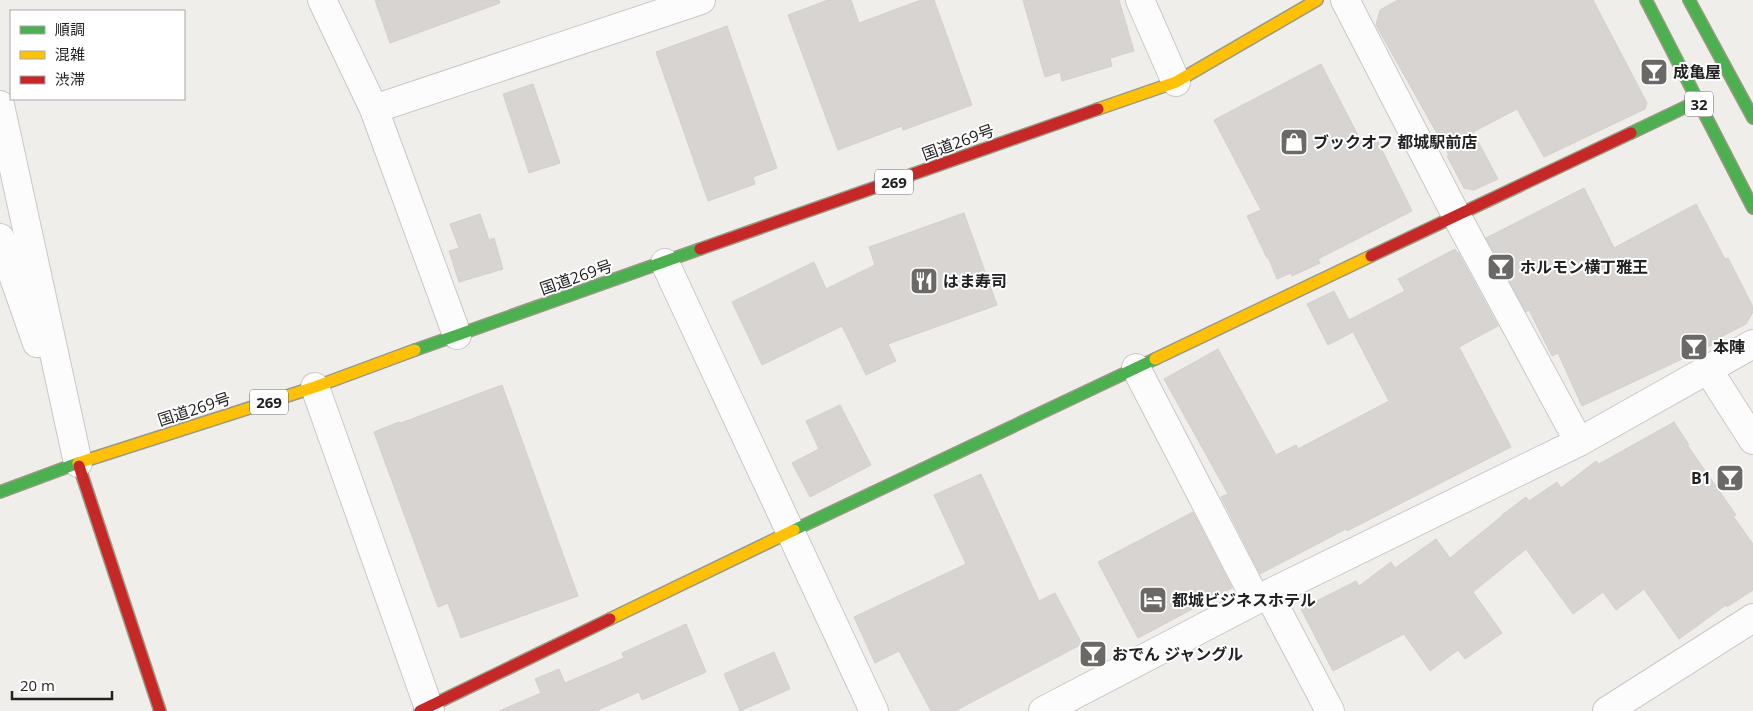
<svg xmlns="http://www.w3.org/2000/svg" width="1753" height="711" viewBox="0 0 1753 711" font-family="'Open Sans','Noto Sans JP',sans-serif">
  <style>
    .building { fill: #d7d4d2; stroke: #d3d0cc }
    .lines { fill: none; stroke-linecap: round; stroke-linejoin: round }
    .street-casing { stroke: #c9c8c7; stroke-width: 30 }
    .fast-casing { stroke: #999a82; stroke-width: 14 }
    .slow-casing { stroke: #999a82; stroke-width: 14 }
    .jam-casing { stroke: #999a82; stroke-width: 14 }
    .street { stroke: #fdfcfc; stroke-width: 28 }
    .fast { stroke: #4caf50; stroke-width: 11 }
    .slow { stroke: #ffc107; stroke-width: 11 }
    .jam { stroke: #c62828; stroke-width: 11 }
    .labels { text-anchor: middle; dominant-baseline: central; stroke-width: 4; stroke-linejoin: round; paint-order: stroke }
    .shield { fill: #fff; stroke: #646464; stroke-width: 1 }
    .shield-label { font-size: 15px; font-weight: bold; fill: #222 }
    .poi-label { font-size: 16px; font-weight: bold; fill: #222; stroke: #fff; text-anchor: start }
    .street-label { font-size: 16px; fill: #222; stroke: #fff }
  </style>
  <rect width="100%" height="100%" fill="#f0eeeb"/>
  <path class="building" d="M375,0H499L500,3L390,43Z
    M828,0H851L859,23L921,0H934L972,105L903,130L902,126L838,150L788,15Z
    M1023,0H1119L1134,51L1110,58L1112,66L1062,81L1060,72L1045,77Z
    M1398,0H1593L1647,103L1645,109L1544,157L1517,109L1473,132L1498,179L1474,190L1464,188L1447,156L1449,155L1376,25L1380,10Z
    M727,26L777,168L753,177L755,184L708,201L656,52Z
    M1321,64L1364,147L1377,140L1412,211L1318,259L1320,263L1292,276L1291,273L1277,279L1268,257L1267,258L1247,216L1261,210L1214,120Z
    M533,84L560,163L529,173L503,94Z
    M1584,188L1614,248L1696,204L1725,259L1728,258L1743,287L1753,307V312L1746,324L1711,342L1712,345L1582,406L1558,353L1552,356L1529,310L1526,312L1486,238Z
    M964,213L997,305L888,344L896,361L866,375L842,326L762,365L732,302L814,262L826,289L875,265L869,247Z
    M480,214L489,240L494,238L503,269L459,282L449,251L459,248L450,224Z
    M1455,249L1457,253L1458,252L1498,326L1459,347L1511,447L1347,531L1346,529L1260,574L1221,497L1228,494L1164,379L1218,349L1276,455L1296,445L1298,449L1389,401L1353,332L1328,345L1307,304L1334,291L1349,320L1405,291L1398,279Z
    M502,385L578,596L461,638L448,603L438,607L374,432L399,422L401,423Z
    M840,405L871,465L810,497L792,463L819,449L806,421Z
    M1674,422L1689,445L1688,446L1736,515L1733,516L1753,544V590L1727,607L1726,605L1679,639L1644,589L1616,610L1603,592L1573,614L1526,549L1473,592L1502,633L1465,659L1458,650L1430,671L1404,634L1333,671L1301,609L1356,581L1359,586L1391,562L1395,568L1436,539L1450,558L1502,516V515L1526,497L1529,501L1557,482L1561,488L1596,461L1599,464Z
    M981,474L1039,601L1055,593L1082,644L955,711H931L899,651L875,663L854,617L966,564L934,495Z
    M1193,512L1232,588L1138,638L1098,562Z
    M686,624L706,672L642,700L639,692L596,711H499L541,693L535,679L559,669L565,683L624,658L622,653Z
    M774,652L790,689L740,711L724,674Z"/>
  <g class="lines">
    <defs>
      <path id="street" d="M322,0L374,109L457,335
        M1140,0L1176,82
        M1345,0L1456,215L1579,442
        M0,105L78,463
        M374,109L701,0
        M0,238L37,343
        M665,263L874,711
        M1136,368L1256,600
        M1707,368L1753,440
        M315,387L430,711
        M1269,595L1330,711
        M1043,711L1256,600L1579,442L1753,344
        M1607,711L1753,618"/>
      <path id="fast" d="M1646,0L1753,208
        M1689,0L1753,118
        M1631,133L1698,101
        M415,350L700,249
        M0,492L78,463
        M794,530L1155,359"/>
      <path id="slow" d="M1098,109L1176,82L1317,0
        M1155,359L1371,256
        M79,466L78,463L315,387L415,350
        M610,619L794,530"/>
      <path id="jam" d="M700,249L1098,109
        M1371,256L1631,133
        M79,466L160,711
        M420,711L610,619"/>
    </defs>
    <use href="#street" class="street-casing"/>
    <use href="#fast" class="fast-casing"/>
    <use href="#slow" class="slow-casing"/>
    <use href="#jam" class="jam-casing"/>
    <use href="#street" class="street"/>
    <use href="#fast" class="fast"/>
    <use href="#slow" class="slow"/>
    <use href="#jam" class="jam"/>
  </g>
  <defs>
    <symbol id="bar-square" viewBox="-11 -11 22 22"><rect x="-9" y="-9" width="18" height="18" rx="4" fill="#6a6968" stroke="#fff"/><path d="M-6-5H6L.8 .8V4.5H3.5V6h-7V4.5H-.8V.8Z" fill="#fff"/></symbol>
    <symbol id="shop-square" viewBox="-11 -11 22 22"><rect x="-9" y="-9" width="18" height="18" rx="4" fill="#6a6968" stroke="#fff"/><path d="M-5-2.5h2.3a2.7 3.5 0 0 1 5.4 0H5L5.5 6h-11ZM-1.5-2.5h3a1.5 2.3 0 0 0-3 0Z" fill="#fff"/></symbol>
    <symbol id="restaurant-square" viewBox="-11 -11 22 22"><rect x="-9" y="-9" width="18" height="18" rx="4" fill="#6a6968" stroke="#fff"/><path d="M-5-6h1v4h1v-4h1v4h1v-4h1v5L-1.5 .5V6h-2V.5L-5-1ZM5-6V6H3V1.5H1.5Q1.5-4 5-6Z" fill="#fff"/></symbol>
    <symbol id="hotel-square" viewBox="-11 -11 22 22"><rect x="-9" y="-9" width="18" height="18" rx="4" fill="#6a6968" stroke="#fff"/><path d="M-6-4.5h1.5V1H6V5H4.5V3h-9V5H-6ZM-4 0a1.8 1.8 0 1 1 3.6 0ZM.5 0V-2.5h3Q6-2.5 6 0Z" fill="#fff"/></symbol>
  </defs>
  <g fill-rule="evenodd">
    <use href="#bar-square" x="1638" y="56" width="32" height="32"/>
    <use href="#shop-square" x="1278" y="126" width="32" height="32"/>
    <use href="#bar-square" x="1485" y="251" width="32" height="32"/>
    <use href="#restaurant-square" x="908" y="265" width="32" height="32"/>
    <use href="#bar-square" x="1678" y="331" width="32" height="32"/>
    <use href="#bar-square" x="1714" y="462" width="32" height="32"/>
    <use href="#hotel-square" x="1137" y="584" width="32" height="32"/>
    <use href="#bar-square" x="1077" y="638" width="32" height="32"/>
  </g>
  <g class="labels">
    <g class="shield">
      <rect x="1685" y="91.5" width="28" height="25" rx="4"/>
      <rect x="875" y="169.5" width="38" height="25" rx="4"/>
      <rect x="250" y="389.5" width="38" height="25" rx="4"/>
    </g>
    <g class="shield-label">
      <text x="1699" y="104">32</text>
      <text x="894" y="182">269</text>
      <text x="269" y="402">269</text>
    </g>
    <g class="poi-label">
      <text x="1673" y="72">成亀屋</text>
      <text x="1313" y="142">ブックオフ 都城駅前店</text>
      <text x="1520" y="267">ホルモン横丁雅王</text>
      <text x="943" y="281">はま寿司</text>
      <text x="1713" y="347">本陣</text>
      <text x="1711" y="478" text-anchor="end">B1</text>
      <text x="1172" y="600">都城ビジネスホテル</text>
      <text x="1112" y="654">おでん ジャングル</text>
    </g>
    <g class="street-label">
      <text transform="translate(958 142) rotate(-20)">国道269号</text>
      <text transform="translate(576 277) rotate(-19)">国道269号</text>
      <text transform="translate(194 409) rotate(-18)">国道269号</text>
    </g>
  </g>
  <rect x="10" y="10" width="175" height="90" fill="#ffffff" stroke="#a7a7a7"/>
  <rect x="20" y="26" width="25" height="8" fill="#4caf50" stroke="#a7a7a7"/>
  <text x="55" y="35" font-size="15" fill="#222222">順調</text>
  <rect x="20" y="51" width="25" height="8" fill="#ffc107" stroke="#a7a7a7"/>
  <text x="55" y="60" font-size="15" fill="#222222">混雑</text>
  <rect x="20" y="76" width="25" height="8" fill="#c62828" stroke="#a7a7a7"/>
  <text x="55" y="85" font-size="15" fill="#222222">渋滞</text>
  <path d="M12 691v8h100v-8" fill="none" stroke="#222222" stroke-width="2.5"/>
  <text x="20" y="691" font-size="15" fill="#222222" stroke="#ffffff" stroke-width="4" paint-order="stroke">20 m</text>
</svg>
